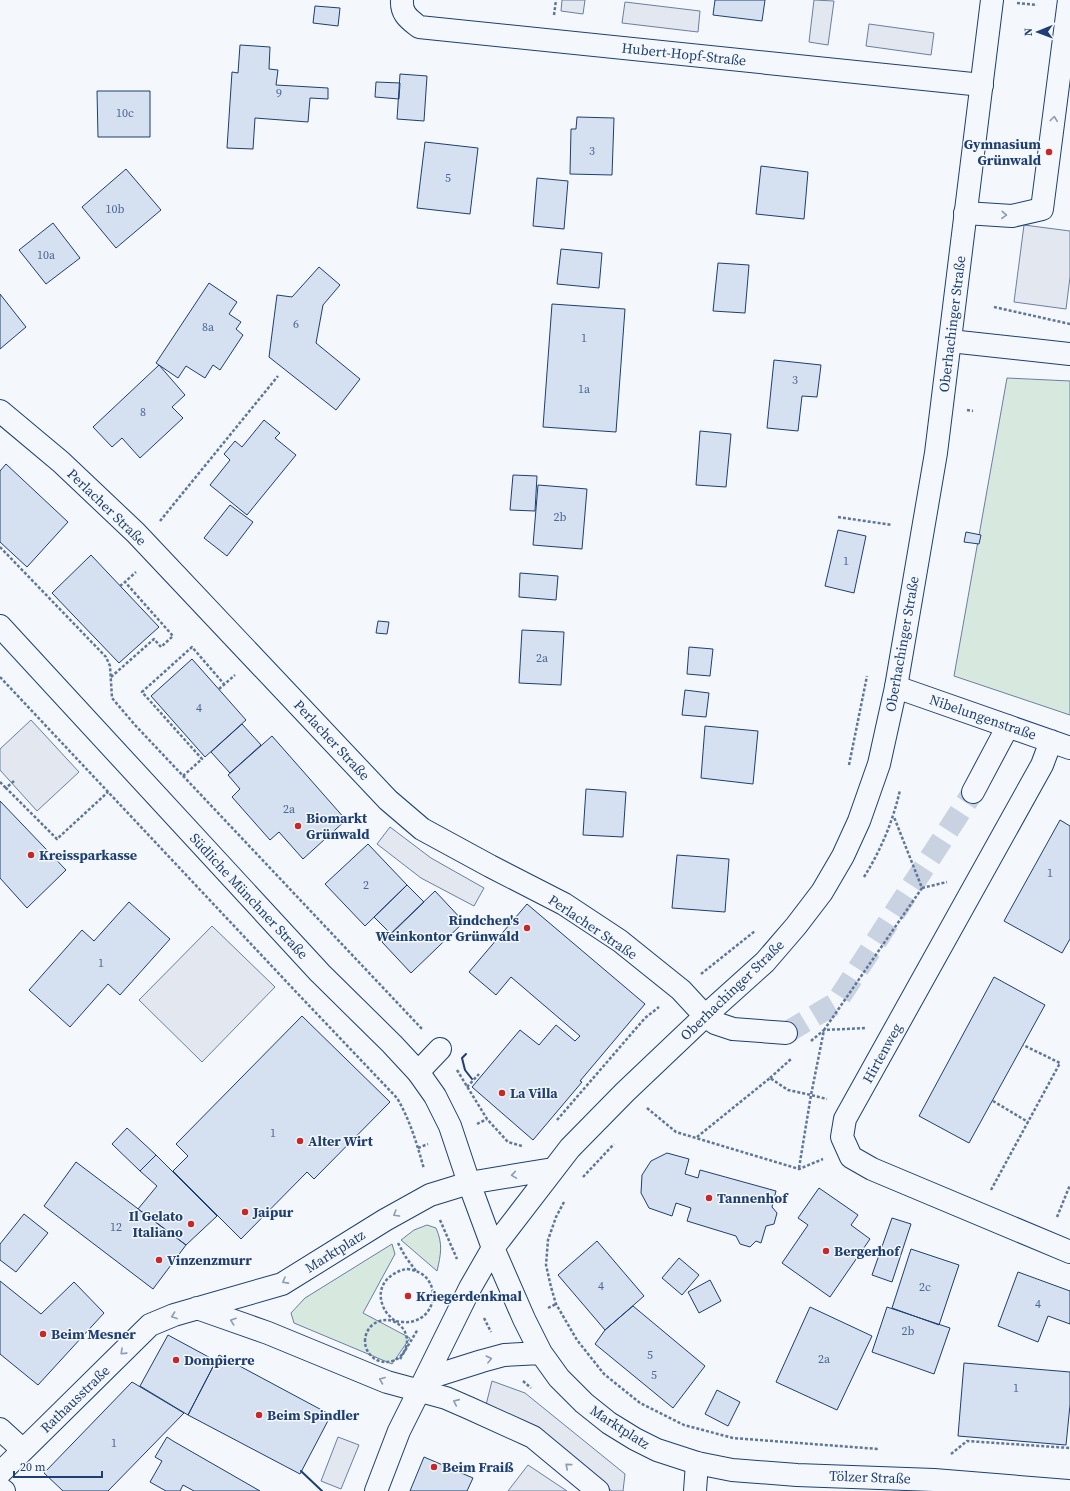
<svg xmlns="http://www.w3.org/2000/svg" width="1070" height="1491" viewBox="0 0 1070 1491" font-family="'Source Serif 4',serif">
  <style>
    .green { fill: #d7e8df; stroke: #687fa3 }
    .parking { fill: #e3e8f0; stroke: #687fa3 }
    .building { fill: #d5e0f0; stroke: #1d3f73 }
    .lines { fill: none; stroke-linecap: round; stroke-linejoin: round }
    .minor-tunnel { stroke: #c9d2e0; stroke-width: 22; stroke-dasharray: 22 11; stroke-linecap: butt }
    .minor-casing { stroke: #1d3f73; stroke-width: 24 }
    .major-casing { stroke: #1d3f73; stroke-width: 24 }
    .path { stroke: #5e769c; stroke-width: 2.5; stroke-dasharray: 3 2; stroke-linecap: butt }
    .minor { stroke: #f4f7fb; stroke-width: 22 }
    .major { stroke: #f4f7fb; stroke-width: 22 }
    .wall { stroke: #1d3f73; stroke-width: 2 }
    .oneway { stroke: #889bb7 }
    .poi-dot { fill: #c62828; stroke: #f4f7fb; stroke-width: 1.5 }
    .labels { text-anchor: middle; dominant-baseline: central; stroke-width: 3; stroke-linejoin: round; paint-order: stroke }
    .number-label { font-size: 12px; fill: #4b6792 }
    .street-label { font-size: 14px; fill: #1d3f73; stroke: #f4f7fb }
    .poi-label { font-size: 14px; font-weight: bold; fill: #1d3f73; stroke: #f4f7fb; text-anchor: start }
  </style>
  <rect width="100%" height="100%" fill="#f4f7fb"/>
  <path class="green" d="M1007,378L1070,381V715L954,676Z
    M427,1225L436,1228C443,1244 441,1254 437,1271L401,1240L414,1230Z
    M392,1244L395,1254L363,1313L410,1338L392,1364L294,1323L291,1313L305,1298Z"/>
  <path class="parking" d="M562,0H585L583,14L561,11Z
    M814,0L834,1L828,45L809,42Z
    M625,2L700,11L698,32L622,23Z
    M869,24L934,33L931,55L866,46Z
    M1024,225L1070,231V277L1066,309L1014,302Z
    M31,720L79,772L37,811L0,770V749Z
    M390,827L431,858L484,888L474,906L421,878L377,844Z
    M212,926L275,987L202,1062L139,1000Z
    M492,1381L525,1393L625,1474L623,1491H612L535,1430L486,1405Z
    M338,1437L359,1445L341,1489L321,1481Z
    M528,1465L567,1491H508Z"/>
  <path class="building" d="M715,0H765L762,21L713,15Z
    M315,6L340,8L338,26L313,23Z
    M240,45L270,47L269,69L278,70L276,85L328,88V99L310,98L308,122L255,118L253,149L227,148L232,72L238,73Z
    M400,74L427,76L424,121L397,119Z
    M376,82L400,83L399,99L375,97Z
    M97,91H150V137H98Z
    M577,117L614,118L612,175L570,174L571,129H576Z
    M425,142L478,148L470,214L417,208Z
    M761,166L808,172L804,219L756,214Z
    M126,169L161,210L116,248L82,207Z
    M537,178L568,181L564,229L533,226Z
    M53,223L80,258L46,284L19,250Z
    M561,249L602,253L599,288L557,284Z
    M718,263L749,265L745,313L713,311Z
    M319,267L340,285L323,305L316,343L360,379L336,410L269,357L277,295L292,297Z
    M209,283L237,302L229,314L241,322L236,329L243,335L220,370L213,365L205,378L186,366L178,378L156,363Z
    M0,294L26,327L0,349Z
    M552,304L625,309L616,432L543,427Z
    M774,360L821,365L817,397L802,396L798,431L767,428Z
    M159,365L185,395L172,407L183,418L140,458L122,438L112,447L93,427Z
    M264,420L280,433L275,438L296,455L247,515L210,485L230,460L224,454L235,441L242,447Z
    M700,431L731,434L726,487L696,485Z
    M6,464L68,522L27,567L0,542V471Z
    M513,475L537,476L535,511L510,510Z
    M538,485L587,489L582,549L533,545Z
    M230,505L253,522L227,556L204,538Z
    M838,530L866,536L854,593L825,586Z
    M966,532L981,535L979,544L964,542Z
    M91,555L159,627L119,663L52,593Z
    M520,573L558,576L556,600L519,597Z
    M378,621L389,622L387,634L376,633Z
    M522,630L564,632L561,685L519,683Z
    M689,647L713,649L710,676L687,674Z
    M192,659L246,720L205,757L151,696Z
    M685,690L709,693L706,717L682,715Z
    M242,724L261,745L230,773L211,752Z
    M705,726L758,731L753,784L701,778Z
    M272,736L346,820L303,859L279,832L270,840L232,797L240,789L228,775Z
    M586,789L626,792L623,837L583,835Z
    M0,801L66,870L27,908L0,878Z
    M1060,820L1070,826V939L1062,953L1004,921Z
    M368,844L407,885L365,926L325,884Z
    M677,855L729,859L725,912L672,908Z
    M407,885L424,902L391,934L374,917Z
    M435,891L464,922L411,973L382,942Z
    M129,902L170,939L120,995L108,984L70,1027L29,990L82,930L94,941Z
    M527,904L645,1004L580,1081L582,1082L533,1140L472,1087L520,1030L539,1045L556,1025L575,1041L580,1036L511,977L496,995L469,972Z
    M994,977L1045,1005L969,1143L919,1116Z
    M302,1016L390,1102L314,1179L307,1172L241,1239L173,1171L188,1156L176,1144Z
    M127,1128L156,1155L140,1171L112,1144Z
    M667,1153L689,1159L685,1174L698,1178L700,1170L776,1191L772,1207L777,1213L774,1224L766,1226L761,1243L756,1241L750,1247L740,1244L736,1236L687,1221L691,1208L676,1203L672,1216L649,1208L641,1193L642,1175L651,1161Z
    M156,1155L217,1216L186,1245L138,1209L157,1186L140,1171Z
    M76,1162L186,1245L153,1289L44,1206Z
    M819,1188L858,1215L851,1225L870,1239L830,1297L782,1263L808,1225L798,1218Z
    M24,1214L48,1233L16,1272L0,1260V1244Z
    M892,1218L911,1224L892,1282L872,1275Z
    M597,1241L644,1296L605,1330L558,1275Z
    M911,1249L959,1265L939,1325L892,1308Z
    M679,1258L699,1275L682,1295L662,1278Z
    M1018,1272L1070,1291V1324L1048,1316L1038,1342L998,1326Z
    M710,1280L721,1301L699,1313L688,1292Z
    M0,1281L41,1314L74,1282L104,1313L38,1385L0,1354Z
    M633,1306L705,1366L673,1408L595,1344L605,1330Z
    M810,1307L872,1336L837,1410L776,1382Z
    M887,1307L950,1328L934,1374L872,1352Z
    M168,1335L216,1361L188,1415L140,1386Z
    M219,1355L331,1415L300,1474L188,1415Z
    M964,1363L1070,1372V1405L1066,1445L958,1436Z
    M132,1382L184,1413L108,1491H63L44,1473Z
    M717,1390L740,1402L728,1426L705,1414Z
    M167,1437L173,1441L260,1491H194L183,1485L180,1491H166L150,1482L162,1461L155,1457Z
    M424,1457L473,1478L467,1491H410Z"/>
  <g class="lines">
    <path class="minor-tunnel" d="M786,1033L836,1003L973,792"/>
    <defs>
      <path id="minor" d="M402,0C401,14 409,19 419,27L982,85
        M965,213L1012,216L1042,209L1069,0
        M950,341L1070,354
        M0,411L61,462L136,533L388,800L422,829L490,866L564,904L620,941L681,990L705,1016L715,1023L733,1029L786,1033
        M896,687L1070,748
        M1051,741L1042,765L845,1119L842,1137L851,1157L872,1169L1070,1252
        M973,792L1008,726
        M418,1072L440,1049
        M197,1308L268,1333L387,1382L446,1398L469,1408L533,1437L598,1491
        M0,1429L23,1450
        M0,1473L150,1325L174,1315L282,1284L385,1220L430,1195L469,1183
        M0,1488L4,1491
        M695,1491L697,1463"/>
      <path id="major" d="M0,626L320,973L392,1044L418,1072L435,1096L450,1126L469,1183L493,1248L524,1319L541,1353L559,1378L584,1403L609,1423L635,1439L657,1450L697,1463L732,1470L797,1475L934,1480L1068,1491
        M469,1183L553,1169
        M425,1379L482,1361L504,1355L541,1353
        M376,1491L399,1431L425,1379L470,1288L493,1248L570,1148L625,1092L705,1016L765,962L796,926L822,892L843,856L859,821L879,764L896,687L936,453L992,0"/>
    </defs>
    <use href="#minor" class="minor-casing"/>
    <use href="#major" class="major-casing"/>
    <path class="path" d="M1017,3L1037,5
      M554,15L556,0
      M994,307L1070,324
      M967,410L973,411
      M838,517L892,525
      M160,521L278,376
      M0,547L106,657L110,666L112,698L135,725L423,1030
      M120,586L125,582
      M0,677L298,994L397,1098C410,1120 417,1144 424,1169
      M111,677L154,639L161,647L173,636L125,582L136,572
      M219,689L235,675
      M849,765L867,676
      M183,776L202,759L142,692L192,647L224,684
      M14,781L6,788L57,839L108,792
      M0,782L6,788
      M864,877C881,850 893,821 900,790
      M922,888L947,882
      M701,974L755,931
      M811,1041L824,1030L866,1028
      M457,1070L487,1119L508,1142L522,1146
      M770,1078L791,1059
      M467,1087L479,1074
      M993,1101L1028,1122
      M647,1108L676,1132L799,1169L823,1159
      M557,1120L645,1018L659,1007
      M477,1124L487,1119
      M697,1137L770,1078L788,1090L811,1095L824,1030L922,888L894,817
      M418,1148L428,1144
      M799,1168L811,1095L827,1099
      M583,1177L614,1144
      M991,1190L1060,1063L1023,1045
      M564,1202L556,1217L548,1240L546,1265L551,1287L556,1304L577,1340L604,1374L640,1403L684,1425L733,1438L878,1449
      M1057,1217L1070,1185
      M440,1220L457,1259
      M398,1243L405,1256L416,1271
      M407,1269C413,1270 417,1271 422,1274C440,1287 435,1315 414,1321C408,1323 401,1322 395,1321C390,1317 385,1312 383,1306C375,1287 389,1272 407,1269Z
      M548,1308L556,1304
      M484,1318L491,1332
      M365 1341a21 21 0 1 1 42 0a21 21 0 1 1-42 0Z
      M400,1359L418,1329
      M523,1381L531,1388
      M951,1454L967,1441L1070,1448"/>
    <use href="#minor" class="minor"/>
    <use href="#major" class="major"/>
    <path class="wall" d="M466,1054L462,1058L465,1070L472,1079
      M301,1471L322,1491"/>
  </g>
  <defs><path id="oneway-chevron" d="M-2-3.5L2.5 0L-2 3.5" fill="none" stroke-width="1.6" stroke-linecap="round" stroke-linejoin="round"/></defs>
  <g class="oneway">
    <use href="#oneway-chevron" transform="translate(1054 119) rotate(-83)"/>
    <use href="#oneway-chevron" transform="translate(1004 215) rotate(3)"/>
    <use href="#oneway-chevron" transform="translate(514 1175) rotate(171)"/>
    <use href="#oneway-chevron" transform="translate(396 1214) rotate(150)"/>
    <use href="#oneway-chevron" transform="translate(285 1281) rotate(151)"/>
    <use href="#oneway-chevron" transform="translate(174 1316) rotate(160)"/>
    <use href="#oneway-chevron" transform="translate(233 1321) rotate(-161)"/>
    <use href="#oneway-chevron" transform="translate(123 1352) rotate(136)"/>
    <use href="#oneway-chevron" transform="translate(489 1359) rotate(-14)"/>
    <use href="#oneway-chevron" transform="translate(382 1380) rotate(-158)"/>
    <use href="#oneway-chevron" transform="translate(456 1402) rotate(-156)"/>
    <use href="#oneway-chevron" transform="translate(568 1466) rotate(-140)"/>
  </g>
  <g class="poi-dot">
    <circle cx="1049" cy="152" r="4"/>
    <circle cx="298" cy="826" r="4"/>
    <circle cx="31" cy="855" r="4"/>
    <circle cx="527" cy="928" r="4"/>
    <circle cx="502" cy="1093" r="4"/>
    <circle cx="300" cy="1141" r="4"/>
    <circle cx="709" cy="1198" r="4"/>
    <circle cx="245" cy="1212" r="4"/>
    <circle cx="191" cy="1224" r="4"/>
    <circle cx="826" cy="1251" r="4"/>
    <circle cx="159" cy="1260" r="4"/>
    <circle cx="408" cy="1296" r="4"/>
    <circle cx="43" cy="1334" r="4"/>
    <circle cx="176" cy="1360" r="4"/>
    <circle cx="259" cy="1415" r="4"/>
    <circle cx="434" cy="1467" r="4"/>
  </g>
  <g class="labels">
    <g class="number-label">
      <text x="279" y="93">9</text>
      <text x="125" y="113">10c</text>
      <text x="592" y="151">3</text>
      <text x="448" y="178">5</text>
      <text x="115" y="209">10b</text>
      <text x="46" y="255">10a</text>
      <text x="296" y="324">6</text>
      <text x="208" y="327">8a</text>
      <text x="584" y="338">1</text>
      <text x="795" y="380">3</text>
      <text x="584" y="389">1a</text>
      <text x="143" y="412">8</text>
      <text x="560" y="517">2b</text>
      <text x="846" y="561">1</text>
      <text x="542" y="658">2a</text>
      <text x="199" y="708">4</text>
      <text x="289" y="809">2a</text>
      <text x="1050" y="873">1</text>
      <text x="366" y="885">2</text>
      <text x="101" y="963">1</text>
      <text x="273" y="1133">1</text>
      <text x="116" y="1227">12</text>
      <text x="601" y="1286">4</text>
      <text x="925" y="1287">2c</text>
      <text x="1038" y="1304">4</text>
      <text x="908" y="1331">2b</text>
      <text x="650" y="1355">5</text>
      <text x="824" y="1359">2a</text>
      <text x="654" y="1375">5</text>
      <text x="1016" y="1388">1</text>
      <text x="114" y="1443">1</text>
    </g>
    <g class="street-label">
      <text transform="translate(684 54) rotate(6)">Hubert-Hopf-Straße</text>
      <text transform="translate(952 324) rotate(-83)">Oberhachinger Straße</text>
      <text transform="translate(107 507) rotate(44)">Perlacher Straße</text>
      <text transform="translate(902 644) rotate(-80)">Oberhachinger Straße</text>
      <text transform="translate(983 717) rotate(19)">Nibelungenstraße</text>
      <text transform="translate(332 740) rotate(47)">Perlacher Straße</text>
      <text transform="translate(249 896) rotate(47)">Südliche Münchner Straße</text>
      <text transform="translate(593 927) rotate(34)">Perlacher Straße</text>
      <text transform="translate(732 990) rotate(-44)">Oberhachinger Straße</text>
      <text transform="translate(882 1053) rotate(-61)">Hirtenweg</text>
      <text transform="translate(335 1251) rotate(-32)">Marktplatz</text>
      <text transform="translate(75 1399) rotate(-44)">Rathausstraße</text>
      <text transform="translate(620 1427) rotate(33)">Marktplatz</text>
      <text transform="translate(870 1477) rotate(2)">Tölzer Straße</text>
    </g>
    <g class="poi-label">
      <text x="1041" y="144" text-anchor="end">Gymnasium<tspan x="1041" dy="16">Grünwald</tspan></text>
      <text x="306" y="818">Biomarkt<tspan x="306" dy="16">Grünwald</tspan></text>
      <text x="39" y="855">Kreissparkasse</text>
      <text x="519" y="920" text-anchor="end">Rindchen's<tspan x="519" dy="16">Weinkontor Grünwald</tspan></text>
      <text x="510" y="1093">La Villa</text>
      <text x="308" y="1141">Alter Wirt</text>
      <text x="717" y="1198">Tannenhof</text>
      <text x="253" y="1212">Jaipur</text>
      <text x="183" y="1216" text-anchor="end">Il Gelato<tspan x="183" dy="16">Italiano</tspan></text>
      <text x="834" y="1251">Bergerhof</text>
      <text x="167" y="1260">Vinzenzmurr</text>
      <text x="416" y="1296">Kriegerdenkmal</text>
      <text x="51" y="1334">Beim Mesner</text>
      <text x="184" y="1360">Dompierre</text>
      <text x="267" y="1415">Beim Spindler</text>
      <text x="442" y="1467">Beim Fraiß</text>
    </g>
  </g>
  <g transform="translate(1038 32) rotate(269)" stroke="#f4f7fb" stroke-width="3" paint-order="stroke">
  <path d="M0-3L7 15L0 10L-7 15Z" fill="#1d3f73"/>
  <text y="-6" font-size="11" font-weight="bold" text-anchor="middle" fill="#1d3f73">N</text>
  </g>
  <path d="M14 1471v6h88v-6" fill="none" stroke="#1d3f73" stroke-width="2"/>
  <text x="20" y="1471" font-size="12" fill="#1d3f73" stroke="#f4f7fb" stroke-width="3" paint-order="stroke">20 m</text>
</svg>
